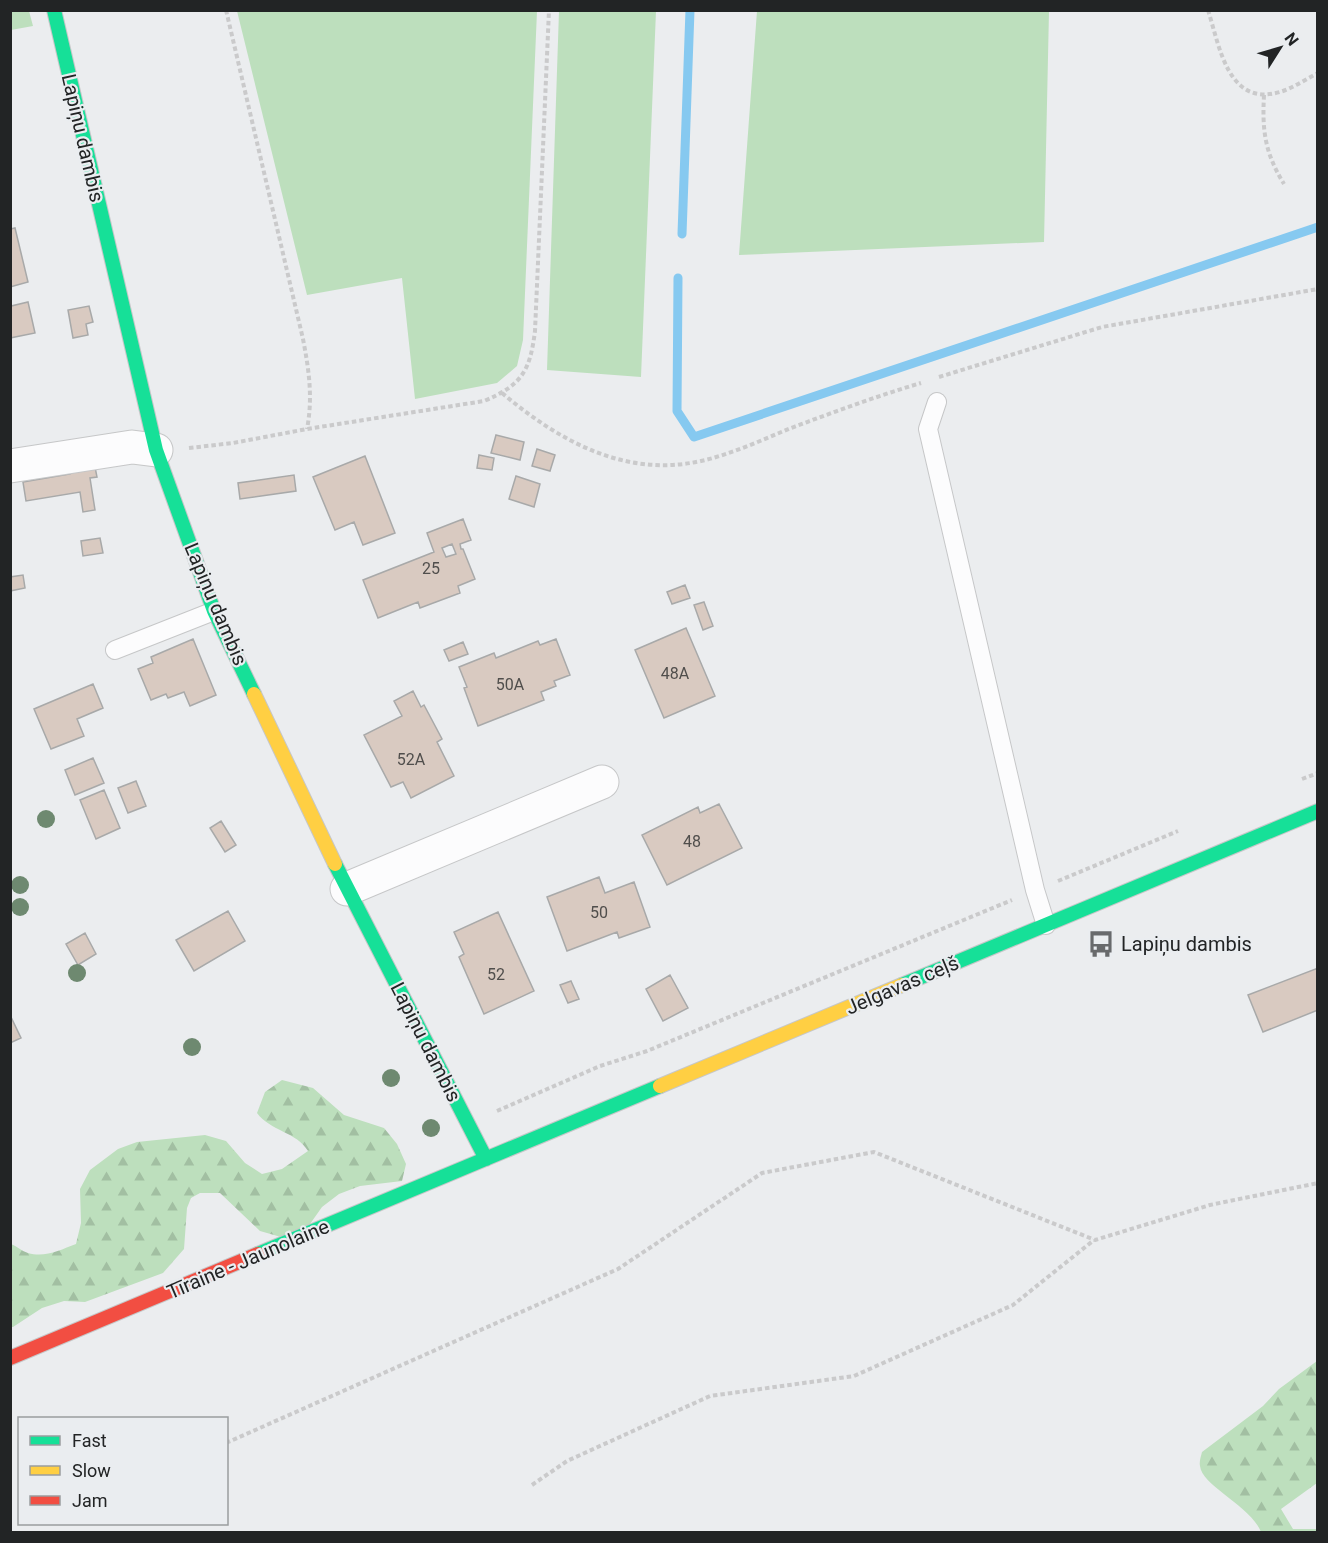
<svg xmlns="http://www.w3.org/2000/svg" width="1328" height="1543" viewBox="0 0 1328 1543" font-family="Roboto,sans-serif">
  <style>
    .forest { fill: url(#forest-firs) }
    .green { fill: #bddfbd }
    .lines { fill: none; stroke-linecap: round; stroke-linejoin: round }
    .stream { stroke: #86c9f0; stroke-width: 9 }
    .building { fill: #d9cac1; stroke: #a8a9a9; stroke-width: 1.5; fill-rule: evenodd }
    .lane-casing { stroke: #c6c7c8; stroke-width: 20 }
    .street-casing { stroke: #c6c7c8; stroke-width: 35 }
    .fast-casing { stroke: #c6c7c8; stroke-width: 16 }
    .slow-casing { stroke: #c6c7c8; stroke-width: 16 }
    .jam-casing { stroke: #c6c7c8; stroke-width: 16 }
    .path { stroke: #cacacb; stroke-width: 4; stroke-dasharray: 4.5 3; stroke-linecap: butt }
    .lane { stroke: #fcfcfd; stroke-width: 18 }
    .street { stroke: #fcfcfd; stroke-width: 33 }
    .fast { stroke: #16e098; stroke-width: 14 }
    .slow { stroke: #ffcf43; stroke-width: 14 }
    .jam { stroke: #f24e42; stroke-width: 14 }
    .tree { fill: #6e8970 }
    .labels { text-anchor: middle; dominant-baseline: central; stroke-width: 4.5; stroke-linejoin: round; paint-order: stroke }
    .number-label { font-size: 16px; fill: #504e4c }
    .street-label { font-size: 20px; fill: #222425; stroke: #eaedf0 }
    .poi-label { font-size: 20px; fill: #222425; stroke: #eaedf0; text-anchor: start }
  </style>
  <defs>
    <pattern id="forest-firs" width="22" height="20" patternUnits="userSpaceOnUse" patternTransform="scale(1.5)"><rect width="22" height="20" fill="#bddfbd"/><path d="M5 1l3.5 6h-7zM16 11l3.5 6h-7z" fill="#a2bfa2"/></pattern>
  </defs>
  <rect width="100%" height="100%" fill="#ebedef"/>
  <path class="forest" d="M282,1080L313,1088L344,1115L384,1128L397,1144L406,1164L402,1181L360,1186L339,1194L322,1207L310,1224L281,1237L260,1231L220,1193H200L191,1198L187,1208L184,1249L163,1273L85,1302L64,1301L42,1308L13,1327H11V1244C17,1246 21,1251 28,1253C45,1258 60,1250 76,1244L81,1223L80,1189L90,1170L118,1149L137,1142L205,1135L226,1141L245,1163L262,1174L282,1169L308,1151C297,1132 270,1131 257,1113L265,1092Z
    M1317,1361V1483L1281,1509L1293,1529H1317V1532H1261C1251,1506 1202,1486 1200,1466C1199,1462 1201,1456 1202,1452L1263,1406L1279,1389Z"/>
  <path class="green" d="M10,11H29L33,26L11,30Z
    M237,11H537L523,340L517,366L497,383L415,399L402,278L307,295Z
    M559,11H656L641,377L547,370Z
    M757,11H1049L1044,242L739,255Z"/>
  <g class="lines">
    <path class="stream" d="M682,234L690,10
      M678,278L677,411L694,437L1318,227"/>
  </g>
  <path class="building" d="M15,228L28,282L10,287V229Z
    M28,302L35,333L10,338V303L11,306Z
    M89,306L93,322L86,324L88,335L73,338L68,310Z
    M496,435L524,442L520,460L491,453Z
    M537,449L555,455L550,471L532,466Z
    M479,455L494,458L492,470L477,468Z
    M365,456L395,533L363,545L354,522L335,530L313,477Z
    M94,462L97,477L90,478L95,510L83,512L80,492L26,501L23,482L70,474L69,467Z
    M294,475L296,491L240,499L238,483Z
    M516,476L540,484L534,507L509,499Z
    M463,519L471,540L460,544L461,549H463L475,579L458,586L460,593L420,608L418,602L378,618L363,580L434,552L427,533ZM452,544L456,554L446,557L442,548Z
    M100,538L103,553L83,556L81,541Z
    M23,575L25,588L10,591V577Z
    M685,585L690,598L672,604L667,592Z
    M704,602L713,626L703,630L694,605Z
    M686,628L715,696L664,718L635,650Z
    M193,639L216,695L190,706L184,692L168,698L166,694L151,700L138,669L153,663L151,657Z
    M556,639L570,675L554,681L556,686L541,692L544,700L478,726L464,688L467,687L459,667L494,653L496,658L538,641L540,645Z
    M463,642L468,654L449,661L444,650Z
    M93,684L103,708L77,719L84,736L51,749L34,709Z
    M413,691L421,707L424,705L442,739L437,742L454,776L411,798L403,782L391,787L364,735L402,716L394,701Z
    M93,758L104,783L75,795L65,770Z
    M136,781L146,806L128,813L118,788Z
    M104,790L120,828L96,839L80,800Z
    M719,804L742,848L667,885L642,835L698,807L700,813Z
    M221,821L236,845L225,852L210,828Z
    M599,877L605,893L634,882L650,927L619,938L617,932L567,951L547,897Z
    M228,911L245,941L194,971L176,940Z
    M498,912L534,991L484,1014L459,957L464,954L454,932Z
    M85,933L96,954L78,965L66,944Z
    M1318,968V1010L1263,1032L1248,995Z
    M670,975L688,1008L663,1021L646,989Z
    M571,981L579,999L568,1003L560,985Z
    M10,1015L21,1038L10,1043Z"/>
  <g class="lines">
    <defs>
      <path id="lane" d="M937,402L928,429L1035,890L1046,925
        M115,650L214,611"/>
      <path id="street" d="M10,466L132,447L156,450
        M347,889L602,782"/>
      <path id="fast" d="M54,10L156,450L214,611L254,694
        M335,864L486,1159
        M902,985L1318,811
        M258,1254L660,1086"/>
      <path id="slow" d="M254,694L335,864
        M660,1086L902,985"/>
      <path id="jam" d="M10,1358L258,1254"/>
    </defs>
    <use href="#lane" class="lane-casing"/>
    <use href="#street" class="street-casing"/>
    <use href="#fast" class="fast-casing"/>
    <use href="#slow" class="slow-casing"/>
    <use href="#jam" class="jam-casing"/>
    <path class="path" d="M226,10L303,339C309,370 313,398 307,429
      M1208,10C1220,48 1228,107 1280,92C1293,88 1306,79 1318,73
      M1264,95C1262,131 1265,153 1284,184
      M939,377L1102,327L1318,289
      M502,393C559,441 625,478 701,461C732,454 762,440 791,428C834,412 877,396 921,383
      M189,448L233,443L307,429L484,401C522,385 530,371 535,331L549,10
      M1302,779L1318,773
      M1058,881L1178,831
      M497,1111L600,1066L647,1051L1012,900
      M226,1443L618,1269L762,1173L874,1152L1095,1240L1210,1205L1318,1183
      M532,1485L567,1461L710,1396L854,1376L1013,1305L1094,1240"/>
    <use href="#lane" class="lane"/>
    <use href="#street" class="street"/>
    <use href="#fast" class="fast"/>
    <use href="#slow" class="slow"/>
    <use href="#jam" class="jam"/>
  </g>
  <g class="tree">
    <circle cx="46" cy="819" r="9"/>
    <circle cx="20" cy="885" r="9"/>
    <circle cx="20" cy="907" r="9"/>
    <circle cx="77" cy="973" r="9"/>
    <circle cx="192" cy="1047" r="9"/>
    <circle cx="391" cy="1078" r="9"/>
    <circle cx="431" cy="1128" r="9"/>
  </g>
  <defs>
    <symbol id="bus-bare" viewBox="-9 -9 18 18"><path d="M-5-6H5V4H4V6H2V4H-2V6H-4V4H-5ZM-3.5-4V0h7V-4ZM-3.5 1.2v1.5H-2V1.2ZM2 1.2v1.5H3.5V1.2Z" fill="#686a6c" stroke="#eaedf0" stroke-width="2.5" paint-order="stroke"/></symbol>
  </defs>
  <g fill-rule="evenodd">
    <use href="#bus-bare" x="1082" y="925" width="38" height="38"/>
  </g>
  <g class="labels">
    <g class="number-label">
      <text x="431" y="568">25</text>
      <text x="675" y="673">48A</text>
      <text x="510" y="684">50A</text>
      <text x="411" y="759">52A</text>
      <text x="692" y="841">48</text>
      <text x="599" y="912">50</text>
      <text x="496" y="974">52</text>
    </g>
    <g class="street-label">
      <text transform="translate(83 138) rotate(77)">Lapiņu dambis</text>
      <text transform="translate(216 604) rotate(67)">Lapiņu dambis</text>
      <text transform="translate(902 985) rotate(-23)">Jelgavas ceļš</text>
      <text transform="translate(426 1042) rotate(63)">Lapiņu dambis</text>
      <text transform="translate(248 1259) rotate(-23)">Tīraine - Jaunolaine</text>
    </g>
    <g class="poi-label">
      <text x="1121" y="944">Lapiņu dambis</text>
    </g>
  </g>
  <rect width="1328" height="1543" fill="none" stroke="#222425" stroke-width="24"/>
  <rect x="18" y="1417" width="210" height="108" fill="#eaedf0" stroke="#9a9d9f" stroke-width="1.5"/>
  <rect x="30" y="1436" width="30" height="9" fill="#16e098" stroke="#9a9d9f" stroke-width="1.5"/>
  <text x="72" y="1447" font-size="18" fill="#222425">Fast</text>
  <rect x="30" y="1466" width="30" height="9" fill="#ffcf43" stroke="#9a9d9f" stroke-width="1.5"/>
  <text x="72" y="1477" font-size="18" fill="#222425">Slow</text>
  <rect x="30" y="1496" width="30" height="9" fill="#f24e42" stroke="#9a9d9f" stroke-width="1.5"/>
  <text x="72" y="1507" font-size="18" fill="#222425">Jam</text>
  <g transform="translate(1280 48) rotate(53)" stroke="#eaedf0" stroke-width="4.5" paint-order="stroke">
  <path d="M0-4.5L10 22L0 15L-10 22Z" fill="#222425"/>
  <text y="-9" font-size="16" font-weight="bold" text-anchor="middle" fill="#222425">N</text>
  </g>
</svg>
